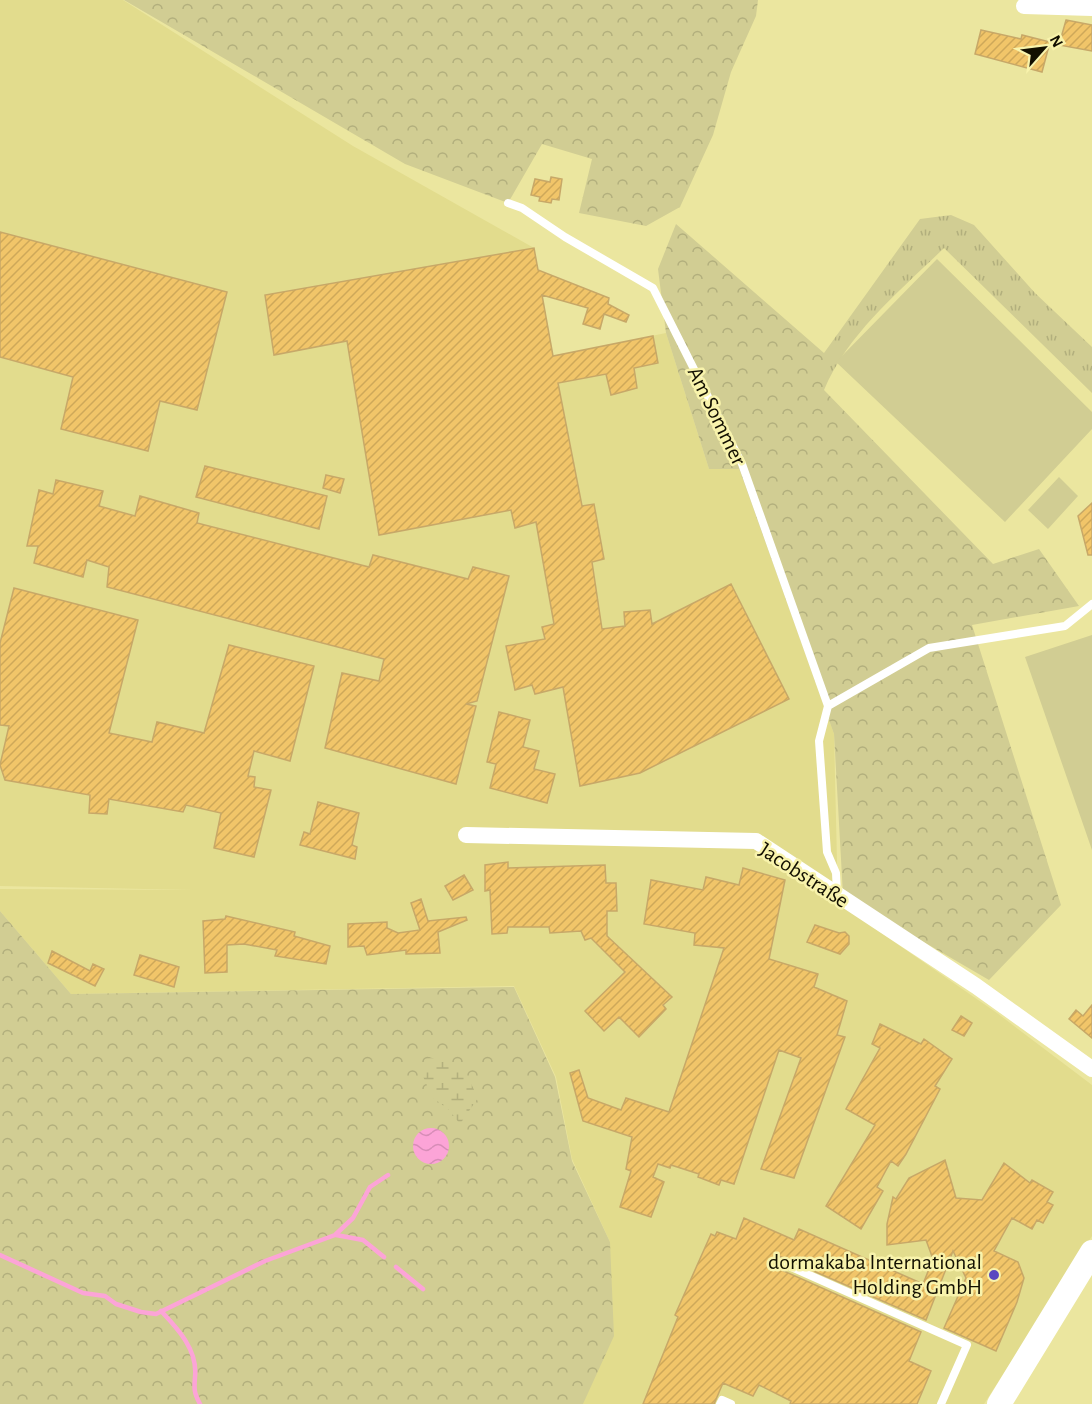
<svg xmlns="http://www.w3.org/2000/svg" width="1092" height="1404" viewBox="0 0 1092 1404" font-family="'Alegreya Sans',sans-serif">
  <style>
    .built { fill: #e2dc8d }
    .grass { fill: url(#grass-tufts) }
    .forest { fill: url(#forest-crowns) }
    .wetland { fill: url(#wetland-marsh) }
    .park { fill: #d1cd93 }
    .water { fill: url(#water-waves) }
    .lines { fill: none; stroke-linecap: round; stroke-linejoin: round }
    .stream { stroke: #fca4d7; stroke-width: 4.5 }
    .building { fill: url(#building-hatch); stroke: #c7a868; stroke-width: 1.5 }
    .service { stroke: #fff; stroke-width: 8 }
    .minor { stroke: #fff; stroke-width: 16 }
    .secondary { stroke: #fff; stroke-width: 24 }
    .poi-dot { fill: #5a48c0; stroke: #f8f3ac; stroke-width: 2 }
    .labels { text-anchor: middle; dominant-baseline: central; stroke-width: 5; stroke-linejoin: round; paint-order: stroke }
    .street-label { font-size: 22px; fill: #120f00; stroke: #f8f3ac }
    .poi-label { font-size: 22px; fill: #120f00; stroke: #f8f3ac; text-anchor: end }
  </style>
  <defs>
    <pattern id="grass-tufts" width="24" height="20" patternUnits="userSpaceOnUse" patternTransform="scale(1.5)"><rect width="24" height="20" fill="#d1cd93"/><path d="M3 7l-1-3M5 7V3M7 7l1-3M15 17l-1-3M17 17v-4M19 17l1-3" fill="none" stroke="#b2af7d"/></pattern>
    <pattern id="forest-crowns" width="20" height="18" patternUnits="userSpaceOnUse" patternTransform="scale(1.5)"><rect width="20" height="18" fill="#d1cd93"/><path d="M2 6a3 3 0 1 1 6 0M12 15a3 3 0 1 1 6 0" fill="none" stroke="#b2af7d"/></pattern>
    <pattern id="wetland-marsh" width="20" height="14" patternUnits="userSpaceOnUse" patternTransform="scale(1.5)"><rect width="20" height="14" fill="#d1cd93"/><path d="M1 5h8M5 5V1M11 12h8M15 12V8" fill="none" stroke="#b2af7d"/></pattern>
    <pattern id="water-waves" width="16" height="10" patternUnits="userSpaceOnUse" patternTransform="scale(1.5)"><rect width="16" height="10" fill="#fca4d7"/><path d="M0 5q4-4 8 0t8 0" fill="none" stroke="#d78cb7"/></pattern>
    <pattern id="building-hatch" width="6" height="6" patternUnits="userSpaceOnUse" patternTransform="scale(1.5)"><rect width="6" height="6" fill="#f1c569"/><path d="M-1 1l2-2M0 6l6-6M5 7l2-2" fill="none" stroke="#cea859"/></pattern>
  </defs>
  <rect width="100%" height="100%" fill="#ebe69f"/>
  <path class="built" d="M0,0H123L353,146L534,248L553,356L666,333L709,469H739L834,734L838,903L997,1013L1092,1085V1236L984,1404H583L610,1242L572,1159L556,1077L514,986L71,994L0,911V889L193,890L0,886Z"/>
  <path class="grass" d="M951,215L974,225L1035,293L1092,347V393L944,248C900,291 848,333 824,390V353L920,219Z"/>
  <path class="forest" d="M124,0H758L756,16L731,72L713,135L680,207L646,226L579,213L592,159L542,144L508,203L405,164Z
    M676,224L824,353V390L993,564L1039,549L1079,606L972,625L1061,905L989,980L843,895L834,734L739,469H709L666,333L658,269Z
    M0,911L71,994L514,987L555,1077L572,1161L610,1242L614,1336L583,1404H0Z"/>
  <path class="wetland" d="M428,1057L462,1065L478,1098L460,1124L449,1110L432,1097L422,1074Z"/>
  <path class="park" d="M937,259L1092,412V429L1005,522L836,362Z
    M1059,477L1078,496L1048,529L1028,510Z
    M1092,635V850L1025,657Z"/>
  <path class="water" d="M413 1146a18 18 0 1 1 36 0a18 18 0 1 1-36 0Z"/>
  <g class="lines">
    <path class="stream" d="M336,1235L363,1240L384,1257
      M0,1255L83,1293L105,1296L116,1304L141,1312L156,1314L265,1261L335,1235L353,1218L370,1187L388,1175
      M396,1267L423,1289
      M161,1311C178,1329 198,1350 195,1377C194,1389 194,1393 200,1404"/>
  </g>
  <path class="building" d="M1066,20L1092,25V51L1059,45Z
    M981,30L1021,39L1022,35L1050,42L1042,72L975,54Z
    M551,177L562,179L559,200L552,199L551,203L539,201L540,197L531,195L535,179L550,182Z
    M0,232L227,292L197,410L160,401L148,451L61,429L73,377L0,357Z
    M534,248L538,270L609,298L608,304L629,315L626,322L604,314L600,329L583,324L588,308L542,295L553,356L653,336L658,363L634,368L637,388L611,395L606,374L558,383L582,506L594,504L604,559L592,562L602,629L625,626L624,612L650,610L652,624L731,584L789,699L640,773L580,786L563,687L535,694L532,685L515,690L506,646L545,639L542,627L554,624L536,522L515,528L511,510L379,535L347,341L274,355L265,295Z
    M205,466L327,496L319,529L196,497Z
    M326,475L344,479L340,493L323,488Z
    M56,480L103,491L99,506L135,516L140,496L199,513L197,523L369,567L373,555L468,579L473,567L509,576L477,701L466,704L476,706L456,784L325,748L342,673L379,681L384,659L107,587L109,567L87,560L83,577L34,563L38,546H27L39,490L53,494Z
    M1092,503V555H1088L1078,516Z
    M14,588L138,620L109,733L152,742L157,722L204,733L229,645L314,666L290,761L254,751L248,776L255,777L254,787L271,790L254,857L214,848L221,813L186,805L183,812L109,799L107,814L89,813L90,795L5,780L0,765L9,726L0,725V643Z
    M499,712L530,720L523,747L539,751L534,769L555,774L547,803L490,788L496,764L487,762Z
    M318,802L359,813L352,845L357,847L355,859L300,845L304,832L310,834Z
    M508,862V868L605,865L606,883H616L617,911H607V936L672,997L663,1005L666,1009L639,1037L619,1017L604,1031L585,1011L625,972L591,938L585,940L581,931L550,933L549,927H508L507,933L492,934L490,890L485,891V865Z
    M743,868L785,880L769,959L818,974L814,987L847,1001L837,1035L845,1037L794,1178L761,1169L801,1058L779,1050L734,1184L721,1180L719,1185L698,1177L699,1174L671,1165L670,1168L658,1164L653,1177L664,1182L651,1217L620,1207L631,1171L626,1169L632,1137L583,1121L570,1073L579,1070L588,1098L621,1110L626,1098L669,1112L724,948L694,945L695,933L644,924L651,880L703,890L706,877L739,885Z
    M464,875L473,890L453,900L445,886Z
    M421,899L428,921L466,917L467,920L438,932L440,953L406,954V950L367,955L364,946L348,947V924L387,922V928L398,933L420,930L411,903Z
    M226,916L295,932L294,936L330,946L326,964L275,956L277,950L244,944L227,945V972L205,973L203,921L225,919Z
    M815,925L839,933L845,932L849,936V944L840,954L807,942Z
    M52,951L90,971L93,964L104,969L95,986L48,963Z
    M140,955L179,967L174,987L134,975Z
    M1092,1005V1038L1069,1019L1076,1010L1083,1016Z
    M961,1016L972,1023L964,1036L952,1030Z
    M880,1024L921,1044L924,1039L952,1059L935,1086L940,1089L906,1154L898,1166L891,1161L877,1187L883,1191L861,1229L826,1206L875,1125L846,1109L880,1048L872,1044Z
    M945,1160L956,1198L982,1200L1004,1163L1030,1183L1032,1180L1053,1192L1047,1202L1053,1205L1043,1223L1037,1220L1032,1229L1012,1218L994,1251L1018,1262L1024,1278L1017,1302L996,1351L944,1328L966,1278L953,1251L926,1320L779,1256L774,1262L777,1268L921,1332L909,1361L931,1371L917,1404H790L791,1401L759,1385L753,1396L723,1383L714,1404H643L678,1317L675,1315L711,1234L715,1236L717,1232L736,1239L744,1218L794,1240L799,1229L923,1284L933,1259L926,1240L887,1245V1224L893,1197L896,1199L909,1178Z"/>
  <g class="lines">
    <path class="service" d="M508,203L522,208L565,237L653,288L742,464L828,706
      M837,894L836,873L827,852L819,741L828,706L929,648L1065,626L1092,604
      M780,1262L967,1345L941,1404
      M720,1404L722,1400L731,1404"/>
    <path class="minor" d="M1024,6L1092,8
      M466,835L756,841L976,986L1092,1069"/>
    <path class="secondary" d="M999,1404L1092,1252"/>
  </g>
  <circle class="poi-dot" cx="994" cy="1275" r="6"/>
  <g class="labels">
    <g class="street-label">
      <text transform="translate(717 416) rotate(64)">Am Sommer</text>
      <text transform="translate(804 875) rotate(33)">Jacobstraße</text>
    </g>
    <g class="poi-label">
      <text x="982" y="1262">dormakaba International<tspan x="982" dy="25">Holding GmbH</tspan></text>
    </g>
  </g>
  <g transform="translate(1044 48) rotate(62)" stroke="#f8f3ac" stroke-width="4.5" paint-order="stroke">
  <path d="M0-4.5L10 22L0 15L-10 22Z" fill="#120f00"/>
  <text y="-9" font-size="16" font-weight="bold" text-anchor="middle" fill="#120f00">N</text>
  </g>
</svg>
